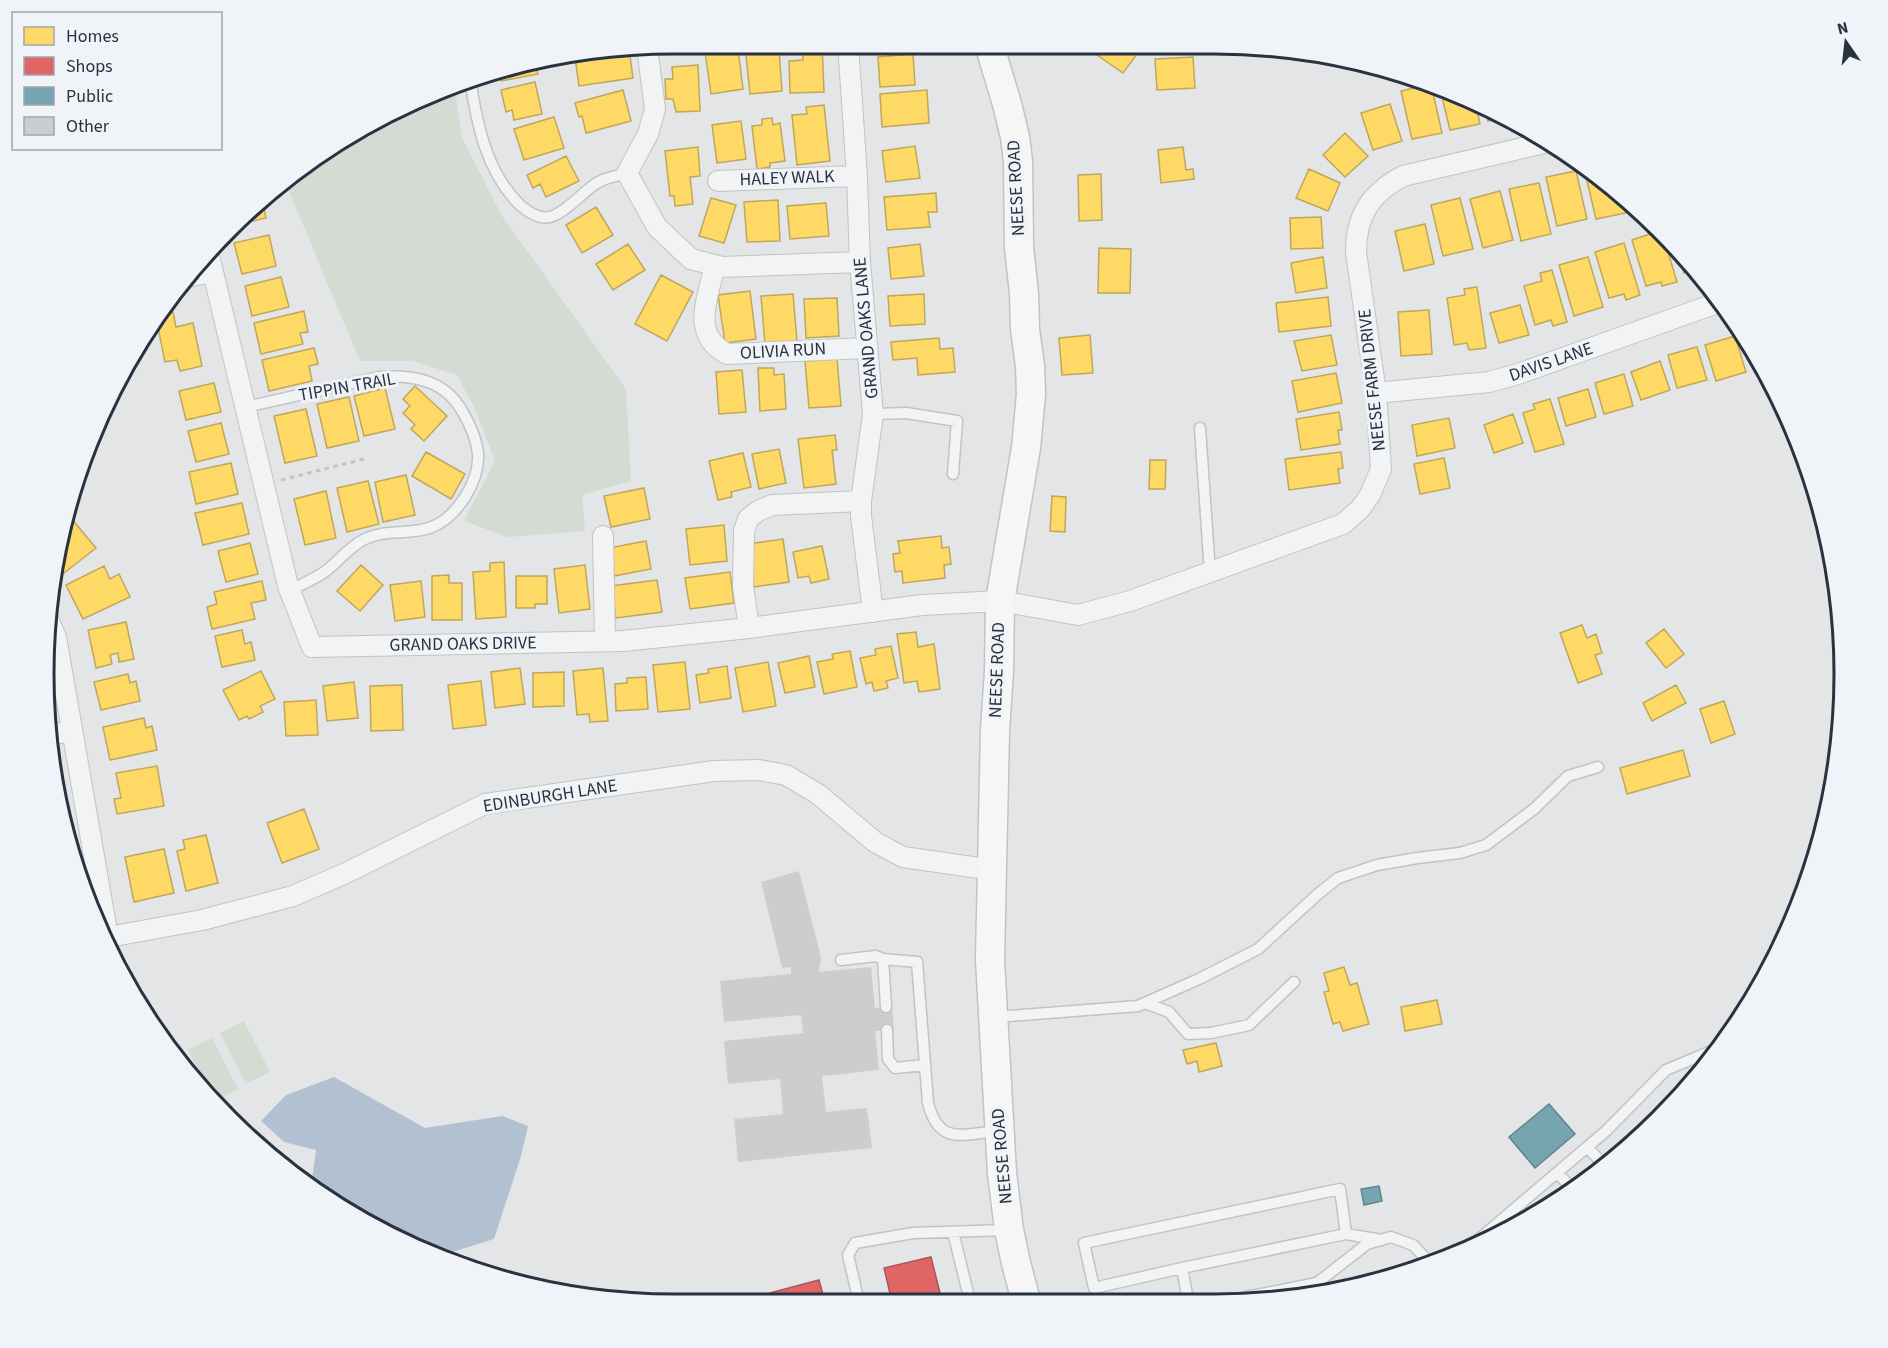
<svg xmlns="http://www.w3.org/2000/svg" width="1888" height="1348" viewBox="0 0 1888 1348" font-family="'Source Sans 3',sans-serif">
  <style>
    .green { fill: #d3dbd3 }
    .water { fill: #b2c1d1 }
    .homes { fill: #ffd966; stroke: #bfa75b; stroke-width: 1.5 }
    .shops { fill: #e06666; stroke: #a9565b; stroke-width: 1.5 }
    .public { fill: #76a5af; stroke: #5f828e; stroke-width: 1.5 }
    .building { fill: #cbcdcf }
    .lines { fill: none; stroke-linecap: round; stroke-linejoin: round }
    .lane-casing { stroke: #c1c3c5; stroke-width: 13 }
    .street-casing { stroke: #c1c3c5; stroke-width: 22 }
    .secondary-casing { stroke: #c1c3c5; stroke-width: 31 }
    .path { stroke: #c1c3c7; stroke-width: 3; stroke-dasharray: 4.5 4.5; stroke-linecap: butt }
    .lane { stroke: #f1f3f4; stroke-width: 10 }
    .street { stroke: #f1f3f4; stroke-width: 20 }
    .secondary { stroke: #f6f6f6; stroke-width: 28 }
    .labels { text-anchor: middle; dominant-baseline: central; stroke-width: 6; stroke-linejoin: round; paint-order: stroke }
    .street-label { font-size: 18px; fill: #293240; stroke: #f0f3f7 }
    .rim { fill: none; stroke: #293240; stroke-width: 3 }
  </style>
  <rect width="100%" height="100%" fill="#e3e5e7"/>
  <path class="green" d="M454,84L462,138L502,216L626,389L631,481L582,495L585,531L508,537L464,521L495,461L475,409L457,375L413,361H360L288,189L290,179L324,150L432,92Z
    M244,1021L270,1072L246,1084L220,1033Z
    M212,1038L238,1089L214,1102L188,1050Z"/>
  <path class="water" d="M334,1077L425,1128L502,1116L528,1126L521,1156L494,1239L439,1256L395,1240L311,1187L316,1150L284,1142L261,1121L286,1095Z"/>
  <path class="homes" d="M723,44L724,51L738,49L743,89L711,94L704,45Z
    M762,44L763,51L779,50L782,91L750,94L745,45Z
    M802,44H822L824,92L790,93L789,61L803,60Z
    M1090,44H1122L1137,54L1123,73L1087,48Z
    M629,49L633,78L579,86L575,57Z
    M913,54L915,85L880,87L878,57Z
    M1193,57L1195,88L1157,90L1155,59Z
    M535,62L538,74L501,81L498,69L510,65Z
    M698,65L700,111L676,112L673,99H666L665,79H673L672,67Z
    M535,82L542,114L514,120L512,110L506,112L501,90Z
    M1431,84L1442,133L1412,139L1401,91Z
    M623,90L631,121L586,133L582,116L579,117L575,103Z
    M927,90L929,123L882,127L880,94Z
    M1459,94L1475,101L1480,124L1450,130L1442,97Z
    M1390,104L1402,141L1373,150L1361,113Z
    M824,105L830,161L797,165L792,115L807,114L806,107Z
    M1485,106L1506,117L1488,121Z
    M554,117L564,148L524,160L514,129Z
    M772,118L773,125L780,123L785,161L770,163V167L757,169L752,126L762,125V119Z
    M741,121L746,159L717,163L712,125Z
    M1345,133L1368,156L1345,177L1323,155Z
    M915,146L920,178L886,182L882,151Z
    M698,147L700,176L690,177L693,204L675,206L674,196H670L665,151Z
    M1183,147L1186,170L1193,169L1194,179L1161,183L1158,150Z
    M566,156L579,181L546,197L540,184L533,188L527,175Z
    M1584,168L1622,194L1626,213L1596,219Z
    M1309,169L1340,183L1328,211L1296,198Z
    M1576,171L1587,219L1557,226L1546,177Z
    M1101,174L1102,220L1079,221L1078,175Z
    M1539,183L1551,234L1521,241L1509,189Z
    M1500,191L1513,240L1483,248L1470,199Z
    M936,193L937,212H928L930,227L887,230L884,197Z
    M711,198L736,205L724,243L699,236Z
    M1460,198L1473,249L1443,256L1431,205Z
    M778,200L780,241L747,242L744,202Z
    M263,203L266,218L239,224Z
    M826,203L829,236L790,239L787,206Z
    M596,207L613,235L582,253L566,225Z
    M1321,217L1323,248L1291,249L1290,218Z
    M1425,224L1434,264L1404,271L1395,231Z
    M1654,224L1662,232L1677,282L1662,286L1661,282L1646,286L1632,240L1650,234L1648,226Z
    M269,235L276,266L242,274L234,243Z
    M1624,243L1640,295L1626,300L1624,294L1609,298L1595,252Z
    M628,244L645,270L613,290L596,264Z
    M920,244L924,276L891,279L888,248Z
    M1675,245L1688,259L1696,269L1684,273Z
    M1099,248L1131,249L1130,293H1098Z
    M1323,257L1327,288L1296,293L1291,263Z
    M1588,257L1603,307L1574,316L1559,265Z
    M1552,270L1567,322L1553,326L1551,320L1535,325L1524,286L1542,281L1540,273Z
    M661,275L693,292L667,341L635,324Z
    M281,277L289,307L252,316L245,286Z
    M1477,287L1486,348L1469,350L1467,343L1454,345L1447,298L1465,295L1464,289Z
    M750,291L756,339L725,343L718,295Z
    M793,294L797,341L765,344L761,296Z
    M924,294L925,324L890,326L888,296Z
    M1328,297L1331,326L1279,332L1276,303Z
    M837,298L839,336L806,338L804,299Z
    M1520,305L1529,335L1499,343L1490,313Z
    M1429,310L1432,354L1401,356L1398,312Z
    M304,311L308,332L300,333L303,344L261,354L254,323Z
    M173,312L176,327L193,323L202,366L180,371L177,360L165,362L157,323L162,314Z
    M1090,335L1093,373L1062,375L1059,338Z
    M1331,335L1337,365L1302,371L1294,341Z
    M1735,336L1746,372L1716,381L1705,345Z
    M1744,336L1760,359L1761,362L1752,365Z
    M939,338L940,349L953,348L955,372L918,375L917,358L893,360L891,342Z
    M1697,347L1707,380L1677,388L1668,355Z
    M314,348L318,364L309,366L312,381L269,391L262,360Z
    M837,359L841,406L809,408L805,361Z
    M1660,361L1670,390L1641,400L1631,372Z
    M758,368H774V375L784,374L786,409L760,411Z
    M742,370L746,412L719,414L716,372Z
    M1336,373L1342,403L1298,412L1292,381Z
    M1624,374L1633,406L1604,414L1595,383Z
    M214,383L221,412L186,420L179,391Z
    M415,386L447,416L424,441L411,429L415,425L403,413L410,406L403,399Z
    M385,388L395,429L364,436L354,396Z
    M1588,389L1596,417L1566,426L1558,398Z
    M349,397L359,441L327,448L317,404Z
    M1550,399L1564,444L1535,452L1523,413L1535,409L1533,404Z
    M306,409L317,456L285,463L274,416Z
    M1339,412L1342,430H1338L1340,444L1301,450L1296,419Z
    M1513,414L1523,443L1494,453L1484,425Z
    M1449,418L1455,448L1417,456L1412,425Z
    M221,423L229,454L196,462L188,431Z
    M835,435L837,450H832L836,484L804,488L798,439Z
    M779,449L786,483L759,489L752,454Z
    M426,452L465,474L451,499L412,476Z
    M1341,452L1343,468L1338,469L1340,483L1289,490L1285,459Z
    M743,453L751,487L731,492L732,497L718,500L709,461Z
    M1444,458L1450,488L1420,494L1414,464Z
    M1150,460H1166L1165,489H1149Z
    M231,463L238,494L196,504L189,472Z
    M406,475L415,515L383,522L375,482Z
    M368,481L379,524L347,532L337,488Z
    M644,488L650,519L611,527L604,496Z
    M326,491L336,538L305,545L294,499Z
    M1052,496L1066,497L1065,532L1050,531Z
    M242,503L249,534L203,545L195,513Z
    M70,517L96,548L59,577L54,571L65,521Z
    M724,525L727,561L690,565L686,529Z
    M941,536L942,548L949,547L951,564L944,565L945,578L903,583L902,571L895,572L893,554L900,553L898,541Z
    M783,539L789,582L754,587L748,544Z
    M646,541L651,569L614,576L609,548Z
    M250,543L258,574L226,582L218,551Z
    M822,546L829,579L811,583L809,576L798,578L793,552Z
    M504,562L506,617L476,619L473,572L490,571V563Z
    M361,565L383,585L360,611L337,591Z
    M585,565L590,609L559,613L554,569Z
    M104,566L110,579L119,574L130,597L83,619L66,585Z
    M730,572L734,603L690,609L685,578Z
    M449,575V583H462V620H432V576Z
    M516,576H547V604H535V608H516Z
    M657,580L662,612L616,618L611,586Z
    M262,581L266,600L251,603L255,619L212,629L207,607L217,604L214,592Z
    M421,581L425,617L395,621L390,585Z
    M126,622L134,659L119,662L118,653L110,655L112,664L96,668L88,630Z
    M1582,625L1587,638L1596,634L1602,653L1595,655L1602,674L1578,683L1560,633Z
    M1664,629L1684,654L1666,668L1646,643Z
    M242,630L245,644L251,642L255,660L222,667L215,636Z
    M916,632L918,647L934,644L940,689L919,692L917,681L904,683L897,634Z
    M891,646L898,678L886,681L888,688L874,691L872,682L866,684L860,658L876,655L875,649Z
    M850,651L857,687L824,694L817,662L833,659L832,654Z
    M809,656L815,687L785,693L778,663Z
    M685,662L690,709L658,712L653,665Z
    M768,662L776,706L743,712L735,668Z
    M727,666L731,698L700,703L696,675L709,673L708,669Z
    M520,668L525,704L495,708L491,672Z
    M603,668L608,721L590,722L589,714L577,715L573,671Z
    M261,671L275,699L260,706L263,712L249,719L247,716L239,720L223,690Z
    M564,672V706L533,707V673Z
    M128,674L130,683L136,681L140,701L101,710L94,682Z
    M646,677L648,709L616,711L615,684L627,683V678Z
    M481,681L486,725L453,729L448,685Z
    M354,682L358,718L327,721L323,686Z
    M402,685L403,730L371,731L370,686Z
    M1676,685L1686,703L1652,721L1643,703Z
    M316,700L318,735L286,736L284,702Z
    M1724,701L1735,734L1711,743L1700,709Z
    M144,718L146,728L152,726L157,750L110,760L103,727Z
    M1683,750L1690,776L1627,794L1620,768Z
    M157,766L164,806L117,814L114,799L121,798L116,773Z
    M304,809L319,849L282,863L267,823Z
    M206,835L218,883L186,891L177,851L185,849L183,840Z
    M164,849L174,893L134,902L125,857Z
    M1344,967L1350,985L1357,983L1369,1024L1343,1031L1340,1022L1333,1024L1324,992L1329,991L1324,973Z
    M1437,1000L1442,1024L1405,1031L1401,1007Z
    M1216,1043L1222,1066L1199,1072L1197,1061L1187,1064L1183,1050Z"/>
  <path class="shops" d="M931,1257L942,1301L892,1302L884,1268Z
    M819,1280L825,1302H769L766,1294Z"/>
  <path class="public" d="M1549,1104L1575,1134L1535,1168L1509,1137Z
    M1379,1186L1382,1201L1364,1205L1361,1189Z"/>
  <path class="building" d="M799,871L821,957L819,972L871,967L875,1008L892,1006L894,1030L875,1031L879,1070L822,1076L826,1112L867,1108L872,1148L738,1162L734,1119L783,1114L780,1079L728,1084L724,1041L803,1033L801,1015L724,1022L720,981L791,974V967L782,968L761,882Z"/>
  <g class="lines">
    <defs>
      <path id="lane" d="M470,79C477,124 486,172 520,205C529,213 541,221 553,216C570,209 581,193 597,183C605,177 618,176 627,173
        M246,407L379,377C412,375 444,379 462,411C470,424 476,438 478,453C480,481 457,517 432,527C409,536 388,528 365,539C348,547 338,563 323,573C312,580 301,585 290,590
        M873,414L906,413L957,421L953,474
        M1200,428L1210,573
        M883,959L886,1007
        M841,960L876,956L883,959L917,962L928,1103C939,1146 962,1134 998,1131
        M1145,1003L1169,1012L1188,1034L1211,1033L1249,1025L1294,982
        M996,1017L1138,1006L1199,979L1258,949L1318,894L1338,878L1377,865L1417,858L1460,853L1486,845L1534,809L1568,776L1598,767
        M887,1030L888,1059L895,1068L925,1065
        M1587,1147L1604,1165
        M1557,1173L1571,1187
        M953,1232L970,1301
        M1465,1251L1606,1131L1666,1070L1721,1047
        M1182,1268L1094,1288L1084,1243L1340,1189L1346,1234
        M1236,1299L1317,1283L1367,1244L1391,1237L1413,1245L1432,1265
        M1188,1300L1182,1268L1346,1234L1382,1240
        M859,1302L848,1255L855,1243L913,1233L1008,1230"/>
      <path id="street" d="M848,44L857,176L860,262L873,414L861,501V516L873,612
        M647,47L655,109L648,134L627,173L657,227L691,259L722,267L860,262
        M718,181L857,176
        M208,251L288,586L312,647L623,641L749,628L922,605L1000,601L1078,615L1130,601L1343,524L1360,509L1370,495L1381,469L1376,393L1356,252C1356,215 1371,193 1403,176L1548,142
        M715,265C708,298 690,334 727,354L867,348
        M187,277L213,272
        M1376,393L1489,382L1518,374L1720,302
        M603,536L605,641
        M49,621L56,637L108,937
        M749,628L743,586L744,531L748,519L758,511L772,505L861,501
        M49,735L72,731
        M103,938L202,920L293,896L346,873L485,804L714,771L759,770L786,775L818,794L875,842L903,857L993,870"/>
      <path id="secondary" d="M989,44L1007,104L1015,137L1018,161L1019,247L1024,294L1025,329L1030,366L1031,394L1026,448L1000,601L999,672L995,730L990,960L1002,1173L1009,1230L1016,1263L1026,1301"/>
    </defs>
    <use href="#lane" class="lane-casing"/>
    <use href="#street" class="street-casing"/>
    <use href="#secondary" class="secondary-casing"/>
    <path class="path" d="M281,480L364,459"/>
    <use href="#lane" class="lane"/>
    <use href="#street" class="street"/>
    <use href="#secondary" class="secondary"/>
  </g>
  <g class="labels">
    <g class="street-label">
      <text transform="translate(787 178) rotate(-2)">HALEY WALK</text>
      <text transform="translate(1016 188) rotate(-93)">NEESE ROAD</text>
      <text transform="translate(866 328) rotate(-95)">GRAND OAKS LANE</text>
      <text transform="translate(783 351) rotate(-3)">OLIVIA RUN</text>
      <text transform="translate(1551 362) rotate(-19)">DAVIS LANE</text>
      <text transform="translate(1372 380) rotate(-96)">NEESE FARM DRIVE</text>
      <text transform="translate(347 387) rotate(-10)">TIPPIN TRAIL</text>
      <text transform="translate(463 644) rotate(-1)">GRAND OAKS DRIVE</text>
      <text transform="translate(997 670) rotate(-88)">NEESE ROAD</text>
      <text transform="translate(550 796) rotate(-9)">EDINBURGH LANE</text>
      <text transform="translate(1002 1156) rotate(-95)">NEESE ROAD</text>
    </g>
  </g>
  <path d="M0 0H1888V1348H0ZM674 54H1214A620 620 0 0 1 1834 674V674A620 620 0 0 1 1214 1294H674A620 620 0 0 1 54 674V674A620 620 0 0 1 674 54Z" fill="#f0f3f7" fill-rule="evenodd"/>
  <path class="rim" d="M674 54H1214A620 620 0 0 1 1834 674V674A620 620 0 0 1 1214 1294H674A620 620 0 0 1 54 674V674A620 620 0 0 1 674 54Z"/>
  <rect x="12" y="12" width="210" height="138" fill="#f0f3f7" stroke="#a0a6ae" stroke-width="1.5"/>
  <rect x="24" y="27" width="30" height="18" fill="#ffd966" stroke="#a0a6ae" stroke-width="1.5"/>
  <text x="66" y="42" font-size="18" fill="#293240">Homes</text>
  <rect x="24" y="57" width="30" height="18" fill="#e06666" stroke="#a0a6ae" stroke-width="1.5"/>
  <text x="66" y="72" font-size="18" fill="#293240">Shops</text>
  <rect x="24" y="87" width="30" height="18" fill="#76a5af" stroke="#a0a6ae" stroke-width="1.5"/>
  <text x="66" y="102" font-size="18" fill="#293240">Public</text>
  <rect x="24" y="117" width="30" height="18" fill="#cbcdcf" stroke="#a0a6ae" stroke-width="1.5"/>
  <text x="66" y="132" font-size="18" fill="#293240">Other</text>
  <g transform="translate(1846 42) rotate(346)" stroke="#f0f3f7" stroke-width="4.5" paint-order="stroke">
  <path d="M0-4.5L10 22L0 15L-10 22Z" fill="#293240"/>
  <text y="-9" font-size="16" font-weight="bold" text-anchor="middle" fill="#293240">N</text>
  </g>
</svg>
